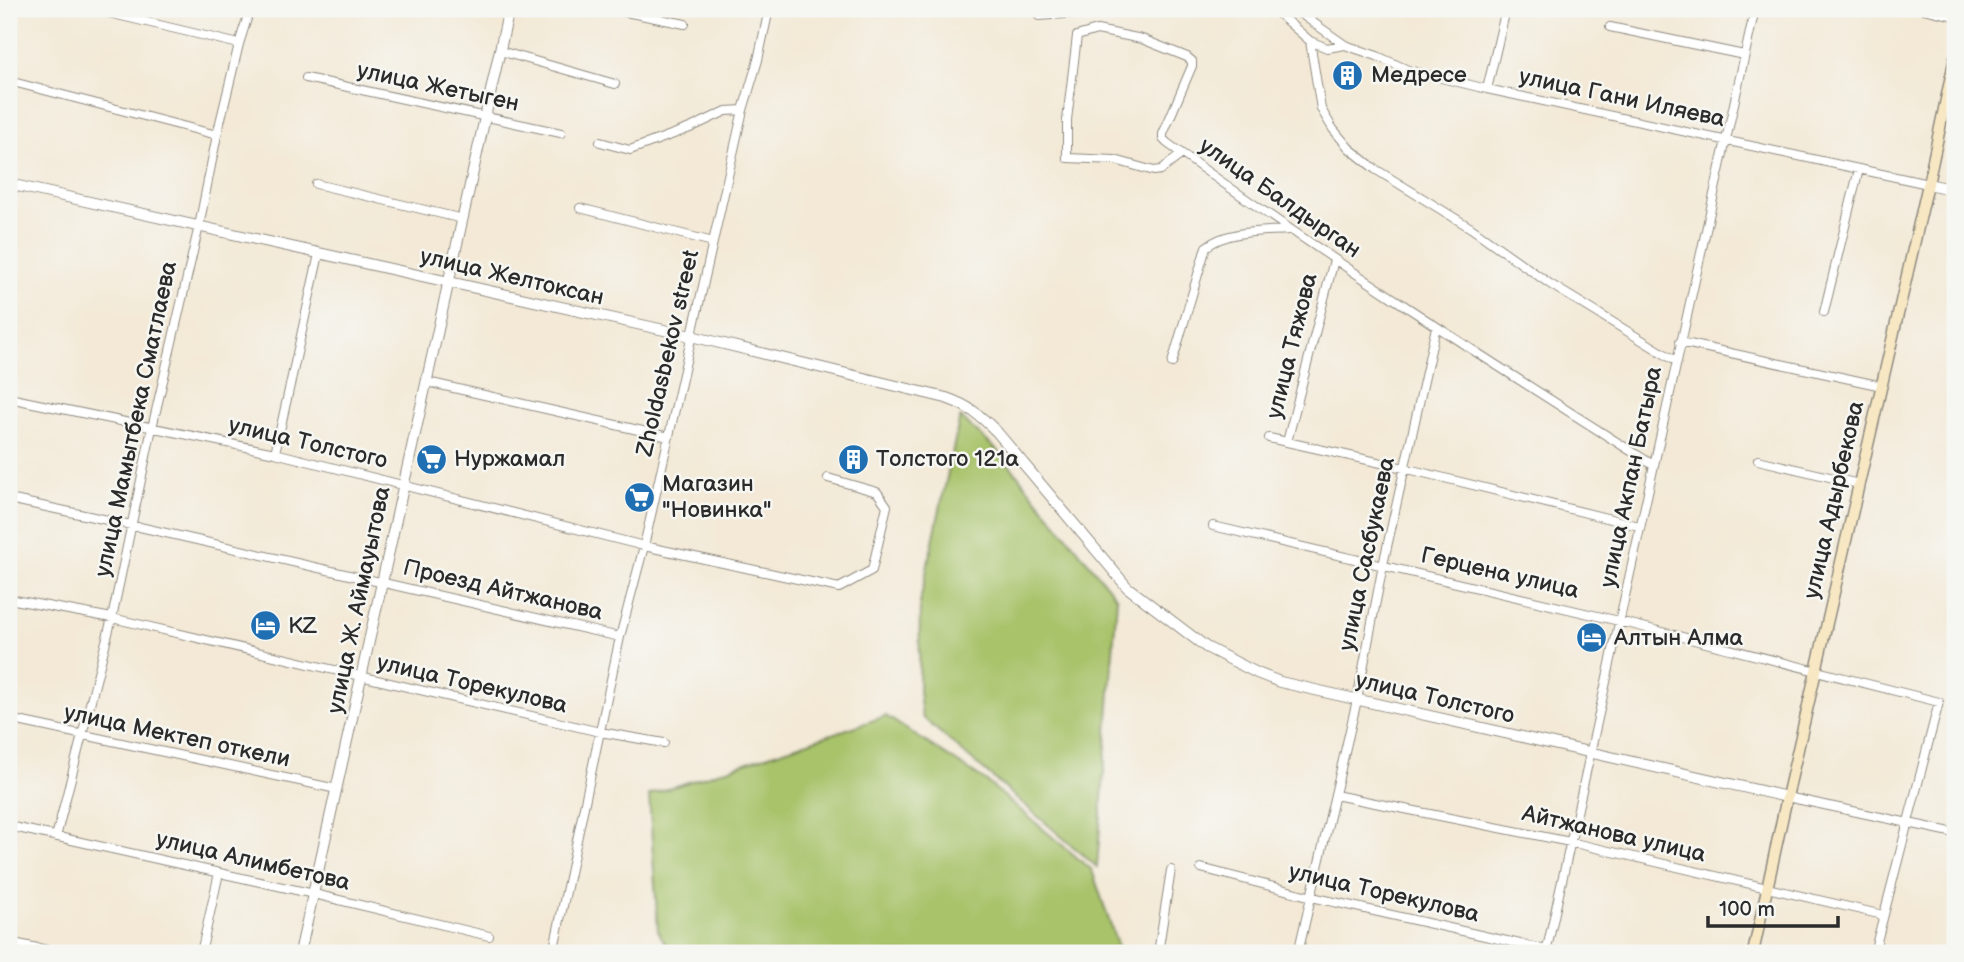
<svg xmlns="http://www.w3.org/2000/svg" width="1964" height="962" viewBox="0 0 1964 962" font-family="'Balsamiq Sans',sans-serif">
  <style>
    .green { fill: #a8c36a; stroke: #6a774a; stroke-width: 2 }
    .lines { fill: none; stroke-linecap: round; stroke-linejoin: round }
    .minor-casing { stroke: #8f8a80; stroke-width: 10 }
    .tertiary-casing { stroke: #8f8a80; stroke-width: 12 }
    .secondary-casing { stroke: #8f8a80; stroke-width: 13 }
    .minor { stroke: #fff; stroke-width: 8 }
    .tertiary { stroke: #fff; stroke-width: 10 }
    .secondary { stroke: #f7e8c3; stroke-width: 10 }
    .labels { text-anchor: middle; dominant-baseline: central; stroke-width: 5; stroke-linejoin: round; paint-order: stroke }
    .poi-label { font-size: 23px; fill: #2b2b2b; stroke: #f6f6f2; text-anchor: start }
    .street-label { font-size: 23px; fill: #2b2b2b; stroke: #f6f6f2 }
  </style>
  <rect width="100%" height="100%" fill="#f6f6f2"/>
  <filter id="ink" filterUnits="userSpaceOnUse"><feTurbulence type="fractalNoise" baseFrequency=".0143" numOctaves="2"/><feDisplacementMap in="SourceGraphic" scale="14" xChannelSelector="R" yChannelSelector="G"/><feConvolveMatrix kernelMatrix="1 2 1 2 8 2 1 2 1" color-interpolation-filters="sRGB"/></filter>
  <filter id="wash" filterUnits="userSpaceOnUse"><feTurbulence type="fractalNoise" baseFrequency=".00686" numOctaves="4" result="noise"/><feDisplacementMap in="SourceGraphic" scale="28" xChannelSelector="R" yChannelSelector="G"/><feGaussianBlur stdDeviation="1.57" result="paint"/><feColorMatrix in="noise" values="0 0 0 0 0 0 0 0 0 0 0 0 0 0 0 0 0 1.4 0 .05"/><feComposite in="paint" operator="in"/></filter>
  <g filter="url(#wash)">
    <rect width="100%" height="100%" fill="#f3e9d6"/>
    <path class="green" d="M960,417L999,452L1117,598L1097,867L922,717L919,691L920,601Z
      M886,716L987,782L1092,870L1120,953H671L658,931L649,795Z"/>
  </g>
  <g filter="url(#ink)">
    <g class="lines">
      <defs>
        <path id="minor" d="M92,9L239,44
          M611,9L685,24
          M1038,9L1039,16L1127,9
          M1273,9L1310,41L1327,48L1345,45
          M1294,9L1345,45L1377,56L1408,70L1487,89L1928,184
          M1924,9L1955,16
          M1610,27L1744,55
          M1310,41L1321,109L1333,129L1349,148L1375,169L1471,228L1550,284L1676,361
          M500,51L615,84
          M306,78L561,133
          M9,81L217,135
          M1487,89L1506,9
          M600,142L630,150L690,128L726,111L743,110
          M1182,154L1161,170L1154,171L1115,160L1067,158V120L1077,36L1097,30L1142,39L1187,57L1192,61V66L1163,134V139L1167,143C1325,257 1489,361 1653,465
          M316,184L463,219
          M580,208L713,242
          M1824,312L1859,169
          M1680,342L1882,386
          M1172,363L1206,247C1228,230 1262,232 1288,230
          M427,382L669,437
          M9,398L275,453L644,546L839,588L872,570L887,506L877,492L828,478
          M1269,438L1404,468L1639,526
          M1287,442L1334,260
          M275,453L319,254
          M1758,460L1859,484
          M9,499L131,525L620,637
          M1213,526L1619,621L1939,702L1874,953
          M9,599L112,618L600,732L664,743
          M9,719L337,789
          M1335,795L1570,842L1883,915
          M1787,797L1955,833
          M9,826L314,894L489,936
          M56,837L112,618L152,428L199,226L217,135L239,44L250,9
          M1201,868L1312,897L1560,953
          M9,942L61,953
          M201,953L219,873
          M553,953L620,637L644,546L743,110L758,60L769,9
          M1158,953L1171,870
          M1298,953L1357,700L1383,565L1436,327
          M1546,953L1755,9"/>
        <path id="tertiary" d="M9,184L691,336L946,398C969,406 980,415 997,432L1127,587L1206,647L1257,673L1280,682L1787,797
          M1928,184L1955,190
          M300,953L509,9"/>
        <path id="secondary" d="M1753,953L1787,797L1928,184L1955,57"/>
      </defs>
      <use href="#minor" class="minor-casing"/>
      <use href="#tertiary" class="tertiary-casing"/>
      <use href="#secondary" class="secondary-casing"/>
      <use href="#minor" class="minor"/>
      <use href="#tertiary" class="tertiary"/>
      <use href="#secondary" class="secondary"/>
    </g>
  </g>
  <defs>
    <symbol id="building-disc" viewBox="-11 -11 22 22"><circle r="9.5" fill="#1f6fb2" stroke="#f6f6f2"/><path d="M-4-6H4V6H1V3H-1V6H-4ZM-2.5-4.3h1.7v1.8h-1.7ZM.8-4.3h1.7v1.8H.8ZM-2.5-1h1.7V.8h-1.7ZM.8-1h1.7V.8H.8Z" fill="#fff"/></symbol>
    <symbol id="supermarket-disc" viewBox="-11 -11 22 22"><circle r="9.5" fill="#1f6fb2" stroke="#f6f6f2"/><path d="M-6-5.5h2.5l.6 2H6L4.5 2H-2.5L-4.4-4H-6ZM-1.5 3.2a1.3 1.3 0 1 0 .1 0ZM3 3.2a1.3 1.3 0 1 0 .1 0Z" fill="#fff"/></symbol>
    <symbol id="hotel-disc" viewBox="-11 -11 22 22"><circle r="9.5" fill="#1f6fb2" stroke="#f6f6f2"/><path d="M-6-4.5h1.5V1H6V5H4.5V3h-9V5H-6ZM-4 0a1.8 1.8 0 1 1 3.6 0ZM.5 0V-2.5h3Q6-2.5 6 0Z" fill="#fff"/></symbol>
  </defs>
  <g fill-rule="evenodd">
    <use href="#building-disc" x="1330" y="58" width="35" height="35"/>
    <use href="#supermarket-disc" x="414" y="442" width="35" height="35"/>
    <use href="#building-disc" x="836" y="442" width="35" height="35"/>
    <use href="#supermarket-disc" x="622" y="480" width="35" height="35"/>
    <use href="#hotel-disc" x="248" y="608" width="35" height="35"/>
    <use href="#hotel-disc" x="1574" y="620" width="35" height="35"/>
  </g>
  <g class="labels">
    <g class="poi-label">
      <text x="1371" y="75">Медресе</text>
      <text x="454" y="459">Нуржамал</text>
      <text x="876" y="459">Толстого 121а</text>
      <text x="662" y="484">Магазин<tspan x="662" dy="26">"Новинка"</tspan></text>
      <text x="288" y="626">KZ</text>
      <text x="1614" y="638">Алтын Алма</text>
    </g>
    <g class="street-label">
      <text transform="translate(438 87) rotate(12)">улица Жетыген</text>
      <text transform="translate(1622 98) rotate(12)">улица Гани Иляева</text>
      <text transform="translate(1280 198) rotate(35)">улица Балдырган</text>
      <text transform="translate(512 277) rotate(13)">улица Желтоксан</text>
      <text transform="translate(1292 346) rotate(-76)">улица Тяжова</text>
      <text transform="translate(668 353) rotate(-77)">Zholdasbekov street</text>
      <text transform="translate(136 419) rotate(-78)">улица Мамытбека Сматлаева</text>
      <text transform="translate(308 443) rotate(13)">улица Толстого</text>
      <text transform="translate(1631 477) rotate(-78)">улица Акпан Батыра</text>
      <text transform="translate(1834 500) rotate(-77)">улица Адырбекова</text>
      <text transform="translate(1367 554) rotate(-78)">улица Сасбукаева</text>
      <text transform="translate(1500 573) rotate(13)">Герцена улица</text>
      <text transform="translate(503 590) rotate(13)">Проезд Айтжанова</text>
      <text transform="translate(359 600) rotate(-78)">улица Ж. Аймауытова</text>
      <text transform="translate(472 684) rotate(13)">улица Торекулова</text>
      <text transform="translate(1435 698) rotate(13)">улица Толстого</text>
      <text transform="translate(177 736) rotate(12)">улица Мектеп откели</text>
      <text transform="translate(1614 834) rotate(13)">Айтжанова улица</text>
      <text transform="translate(253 861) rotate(13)">улица Алимбетова</text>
      <text transform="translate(1384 893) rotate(13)">улица Торекулова</text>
    </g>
  </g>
  <rect width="1964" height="962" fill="none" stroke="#f6f6f2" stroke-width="35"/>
  <path d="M1708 916v10h130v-10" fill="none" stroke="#2b2b2b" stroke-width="3.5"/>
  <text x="1719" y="916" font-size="21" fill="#2b2b2b" stroke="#f6f6f2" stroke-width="5" paint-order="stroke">100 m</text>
</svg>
